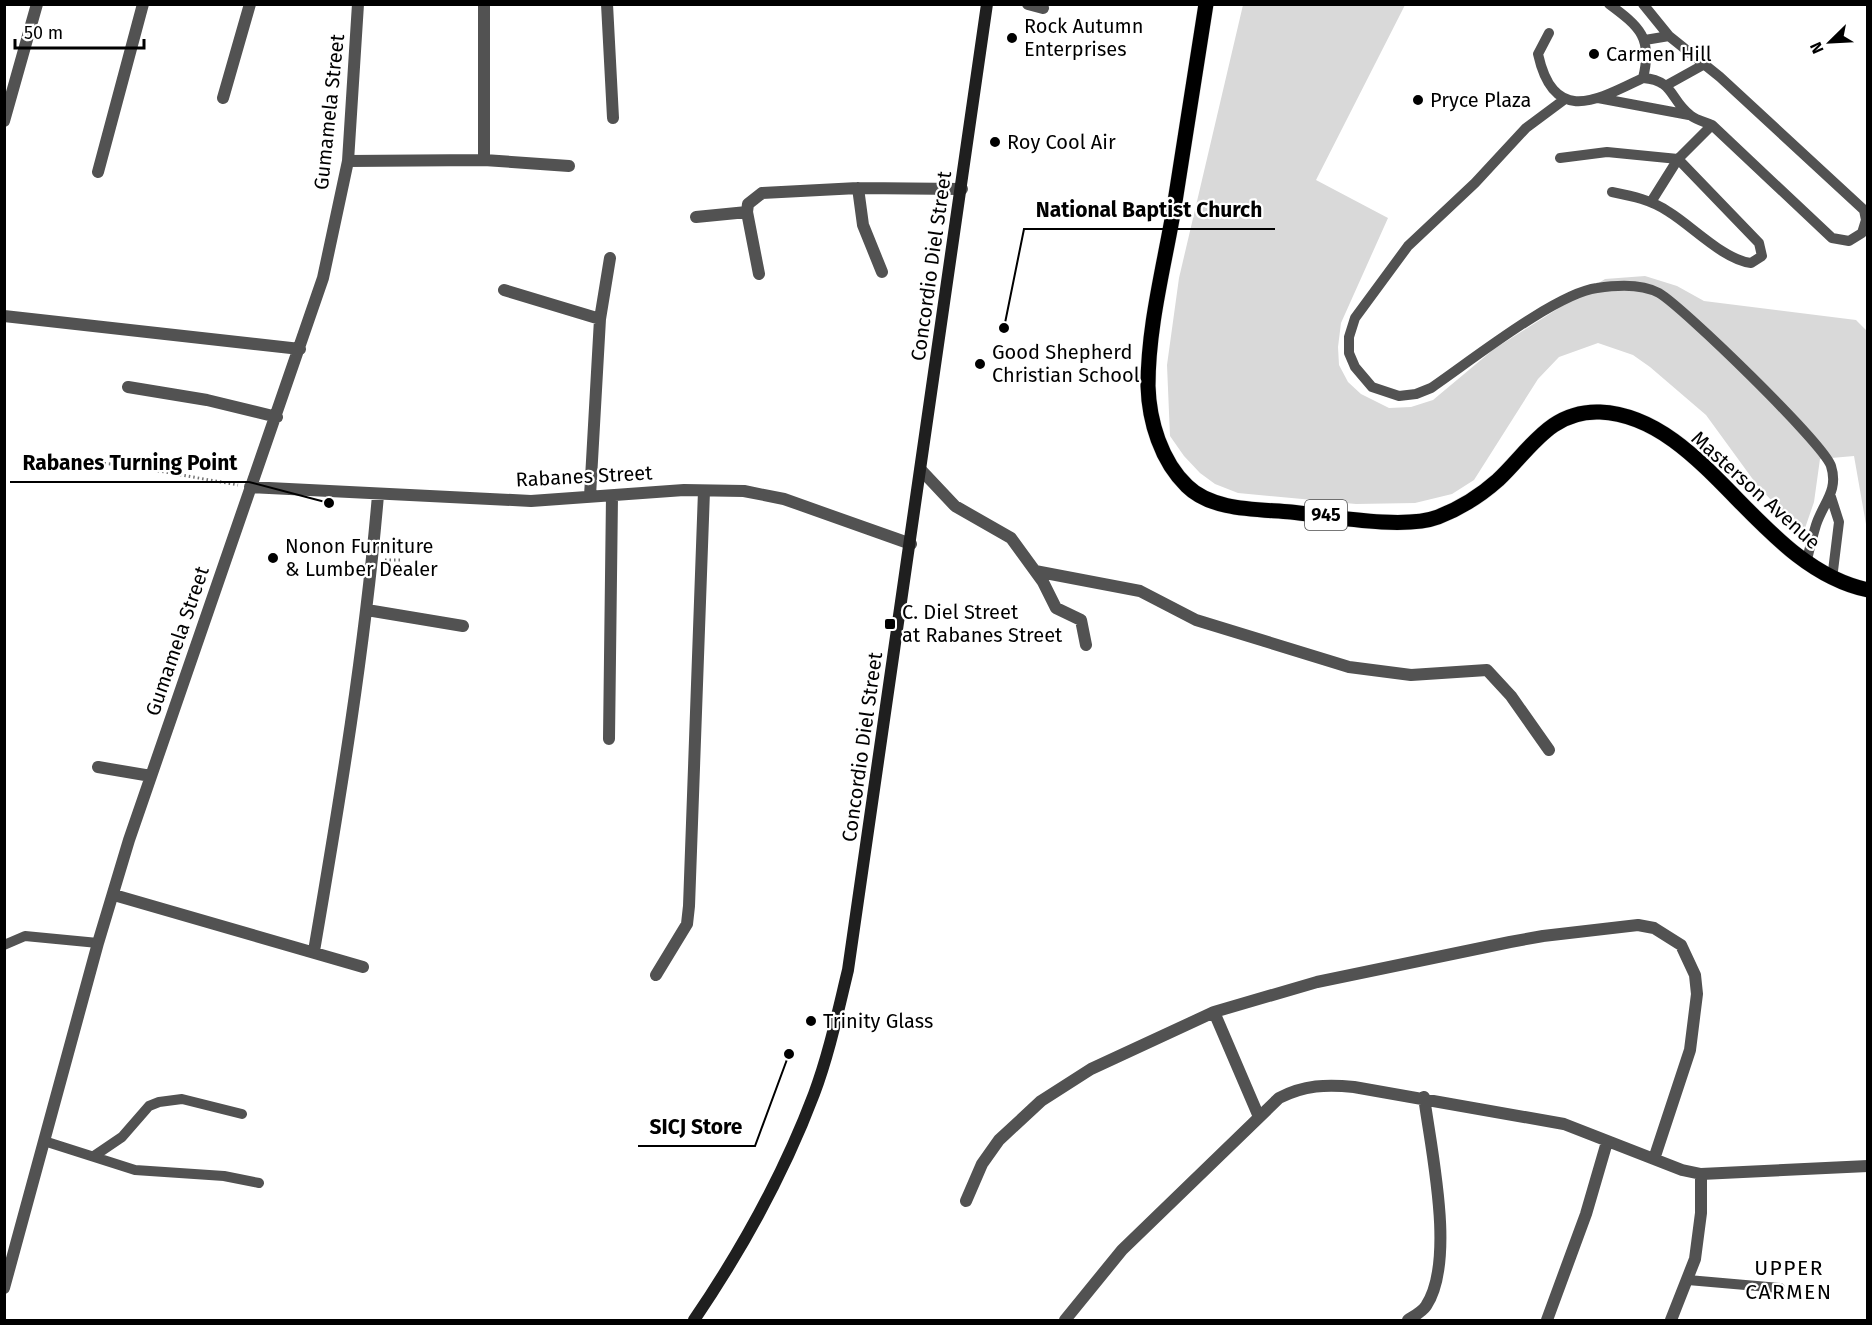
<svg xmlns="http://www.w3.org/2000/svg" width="1872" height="1325" viewBox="0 0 1872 1325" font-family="'Fira Sans',sans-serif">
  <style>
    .green { fill: #d9d9d9 }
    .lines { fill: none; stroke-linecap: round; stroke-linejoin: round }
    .primary-casing { stroke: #dbdbdb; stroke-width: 16 }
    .path { stroke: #747474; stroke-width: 3; stroke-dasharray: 1.5 3; stroke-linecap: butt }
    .lane { stroke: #525252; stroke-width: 10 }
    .street { stroke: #525252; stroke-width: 12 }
    .secondary { stroke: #1f1f1f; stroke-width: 12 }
    .primary { stroke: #000; stroke-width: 15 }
    .poi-dot { fill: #000; stroke: #fff; stroke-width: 2 }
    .labels { text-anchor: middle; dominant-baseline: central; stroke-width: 4.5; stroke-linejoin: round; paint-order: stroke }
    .shield { fill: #fff; stroke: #4c4c4c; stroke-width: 1.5 }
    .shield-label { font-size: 18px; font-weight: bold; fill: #000 }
    .poi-label { font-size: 20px; fill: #000; stroke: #fff; text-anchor: start }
    .street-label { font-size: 20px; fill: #000; stroke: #fff }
    .neighbourhood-label { font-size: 21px; letter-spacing: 1.5px; fill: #000; stroke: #fff }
    .leader { fill: none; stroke: #000; stroke-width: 2 }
    .callout-dot { fill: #000; stroke: #fff; stroke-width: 2 }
    .callout-label { font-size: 21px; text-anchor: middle; font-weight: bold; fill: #000; stroke: #fff; stroke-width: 4.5; stroke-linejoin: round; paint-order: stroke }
  </style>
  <rect width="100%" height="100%" fill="#fff"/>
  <path class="green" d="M1243,5H1405L1316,180L1388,218L1341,323L1338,347L1339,365L1348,382L1361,394L1389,408L1411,407L1433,400L1494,349L1605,279L1645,276L1677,286L1704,301L1856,320L1867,331V530L1854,456L1820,459L1814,502L1803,534L1757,485L1706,415L1650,367L1633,355L1598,343L1559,357L1538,379L1474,480L1452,494L1415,503L1356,504L1238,493L1215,484L1200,473L1184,456L1170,436L1167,365L1179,278Z"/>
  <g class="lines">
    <defs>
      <path id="primary" d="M1206,4C1195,72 1185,140 1174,208C1164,267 1148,326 1148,386C1149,421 1161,461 1187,486C1212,511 1258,509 1291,512C1329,516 1404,530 1438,517C1461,508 1479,497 1498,480C1530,450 1550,410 1600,412C1706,417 1758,567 1868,590"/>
    </defs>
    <use href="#primary" class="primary-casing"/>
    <path class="path" d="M46,459L125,465L238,485
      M385,560H401"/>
    <path class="lane" d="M1643,4L1669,36L1720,77L1864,210L1866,220L1862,233L1849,241L1832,238L1712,125C1705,122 1696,120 1690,115C1670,100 1674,80 1643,78
      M1549,33L1538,54C1554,126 1597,100 1643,78C1653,38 1640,27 1609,4
      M1645,40L1669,36
      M1667,85L1703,65
      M1598,98L1689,115
      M1565,99L1526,128L1475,183L1408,246L1355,318L1349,337V353L1355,367L1372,387L1399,396L1416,394L1431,388C1468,363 1556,293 1597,288C1616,285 1641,283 1659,293C1683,307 1824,444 1831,466C1839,491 1823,503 1816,525C1812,538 1809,551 1806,564
      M1560,158L1607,152L1678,159L1759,243L1762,256L1751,263C1724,260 1692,226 1669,212C1652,200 1632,196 1612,192
      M1651,202L1678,159L1712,125
      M1831,497L1839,522L1832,579
      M4,945L25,936L98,943
      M44,1141L135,1170L224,1176L259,1183
      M94,1156L122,1137L149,1106L159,1102L182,1099L242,1114
      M1688,1280L1780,1288"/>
    <path class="street" d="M607,4L613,118
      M1028,4L1043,8
      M223,98L250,4
      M4,121L37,4
      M484,160L569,166
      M348,161L484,160V4
      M98,172L143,4
      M858,188L863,225L882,272
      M696,217L747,212
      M759,274L747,212L748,204L762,193L858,188L962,189
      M504,290L600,319
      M4,316L300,349
      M128,387L207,400L277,417
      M922,471L955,506L1011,538L1043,582L1056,608L1081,620L1086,645
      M250,487L531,501L684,490L744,491L784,499L911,544
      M590,496L600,319L610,258
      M1035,571L1140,591L1196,620L1349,667L1411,675L1487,670L1511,696L1549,750
      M367,610L463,626
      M609,739L612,496
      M98,767L151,776
      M114,895L363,967
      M314,951C340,799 365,648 378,495
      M656,975L687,924L689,906L704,491
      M1214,1012L1259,1117
      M966,1201L982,1164L999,1140L1041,1101L1091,1069L1214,1012L1317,982L1510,942L1543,936L1638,925L1654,928L1681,945L1695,975L1697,994L1690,1050L1654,1159
      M4,1288L98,943L129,840L323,278L348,161L358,4
      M1065,1320L1122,1250L1279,1098C1304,1085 1327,1084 1354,1087L1564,1124L1682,1170L1701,1174L1868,1166
      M1408,1320C1414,1316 1422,1312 1426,1306C1456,1261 1431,1150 1424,1097
      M1547,1320L1586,1214L1607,1142
      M1671,1320L1695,1259L1701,1213V1174"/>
    <path class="secondary" d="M694,1320C743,1248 783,1176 814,1094C829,1054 838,1011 848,970L987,4"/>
    <use href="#primary" class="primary"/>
  </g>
  <g class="poi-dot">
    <circle cx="1012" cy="38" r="6"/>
    <circle cx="1594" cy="54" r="6"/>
    <circle cx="1418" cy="100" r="6"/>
    <circle cx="995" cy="142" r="6"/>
    <circle cx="980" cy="364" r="6"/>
    <circle cx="273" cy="558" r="6"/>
    <rect x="884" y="618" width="12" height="12" rx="3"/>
    <circle cx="811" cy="1021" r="6"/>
  </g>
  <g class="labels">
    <rect class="shield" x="1305" y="500" width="42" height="30" rx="4.5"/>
    <g class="shield-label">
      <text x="1326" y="515">945</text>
    </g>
    <g class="poi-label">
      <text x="1024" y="26">Rock Autumn<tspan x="1024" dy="23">Enterprises</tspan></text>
      <text x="1606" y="54">Carmen Hill</text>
      <text x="1430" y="100">Pryce Plaza</text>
      <text x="1007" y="142">Roy Cool Air</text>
      <text x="992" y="352">Good Shepherd<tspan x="992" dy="23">Christian School</tspan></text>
      <text x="285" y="546">Nonon Furniture<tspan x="285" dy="23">&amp; Lumber Dealer</tspan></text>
      <text x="902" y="612">C. Diel Street<tspan x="902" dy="23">at Rabanes Street</tspan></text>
      <text x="823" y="1021">Trinity Glass</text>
    </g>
    <g class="street-label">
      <text transform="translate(329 112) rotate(-84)">Gumamela Street</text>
      <text transform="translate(931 266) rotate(-82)">Concordio Diel Street</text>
      <text transform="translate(584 476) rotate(-3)">Rabanes Street</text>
      <text transform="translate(1756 490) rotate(42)">Masterson Avenue</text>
      <text transform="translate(177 641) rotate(-71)">Gumamela Street</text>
      <text transform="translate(862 747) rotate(-82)">Concordio Diel Street</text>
    </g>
    <g class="neighbourhood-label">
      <text x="1789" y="1268">UPPER<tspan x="1789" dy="24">CARMEN</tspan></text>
    </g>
  </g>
  <path class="leader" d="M1004 328L1024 229H1275M329 503L249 482H10M789 1054L755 1146H638"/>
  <g class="callout-dot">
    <circle cx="1004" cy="328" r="6"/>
    <circle cx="329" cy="503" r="6"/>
    <circle cx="789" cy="1054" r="6"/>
  </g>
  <g class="callout-label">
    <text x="1149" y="217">National Baptist Church</text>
    <text x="130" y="470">Rabanes Turning Point</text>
    <text x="696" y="1134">SICJ Store</text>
  </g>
  <rect width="1872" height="1325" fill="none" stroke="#000000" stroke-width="12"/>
  <g transform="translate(1830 42) rotate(246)" stroke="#ffffff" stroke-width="4.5" paint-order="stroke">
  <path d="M0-4.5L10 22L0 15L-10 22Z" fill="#000000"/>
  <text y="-9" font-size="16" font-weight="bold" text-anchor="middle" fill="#000000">N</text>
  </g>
  <path d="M15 39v9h129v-9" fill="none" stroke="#000000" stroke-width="3"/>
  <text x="24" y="39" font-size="18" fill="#000000" stroke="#ffffff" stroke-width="4.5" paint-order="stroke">50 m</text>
</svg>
